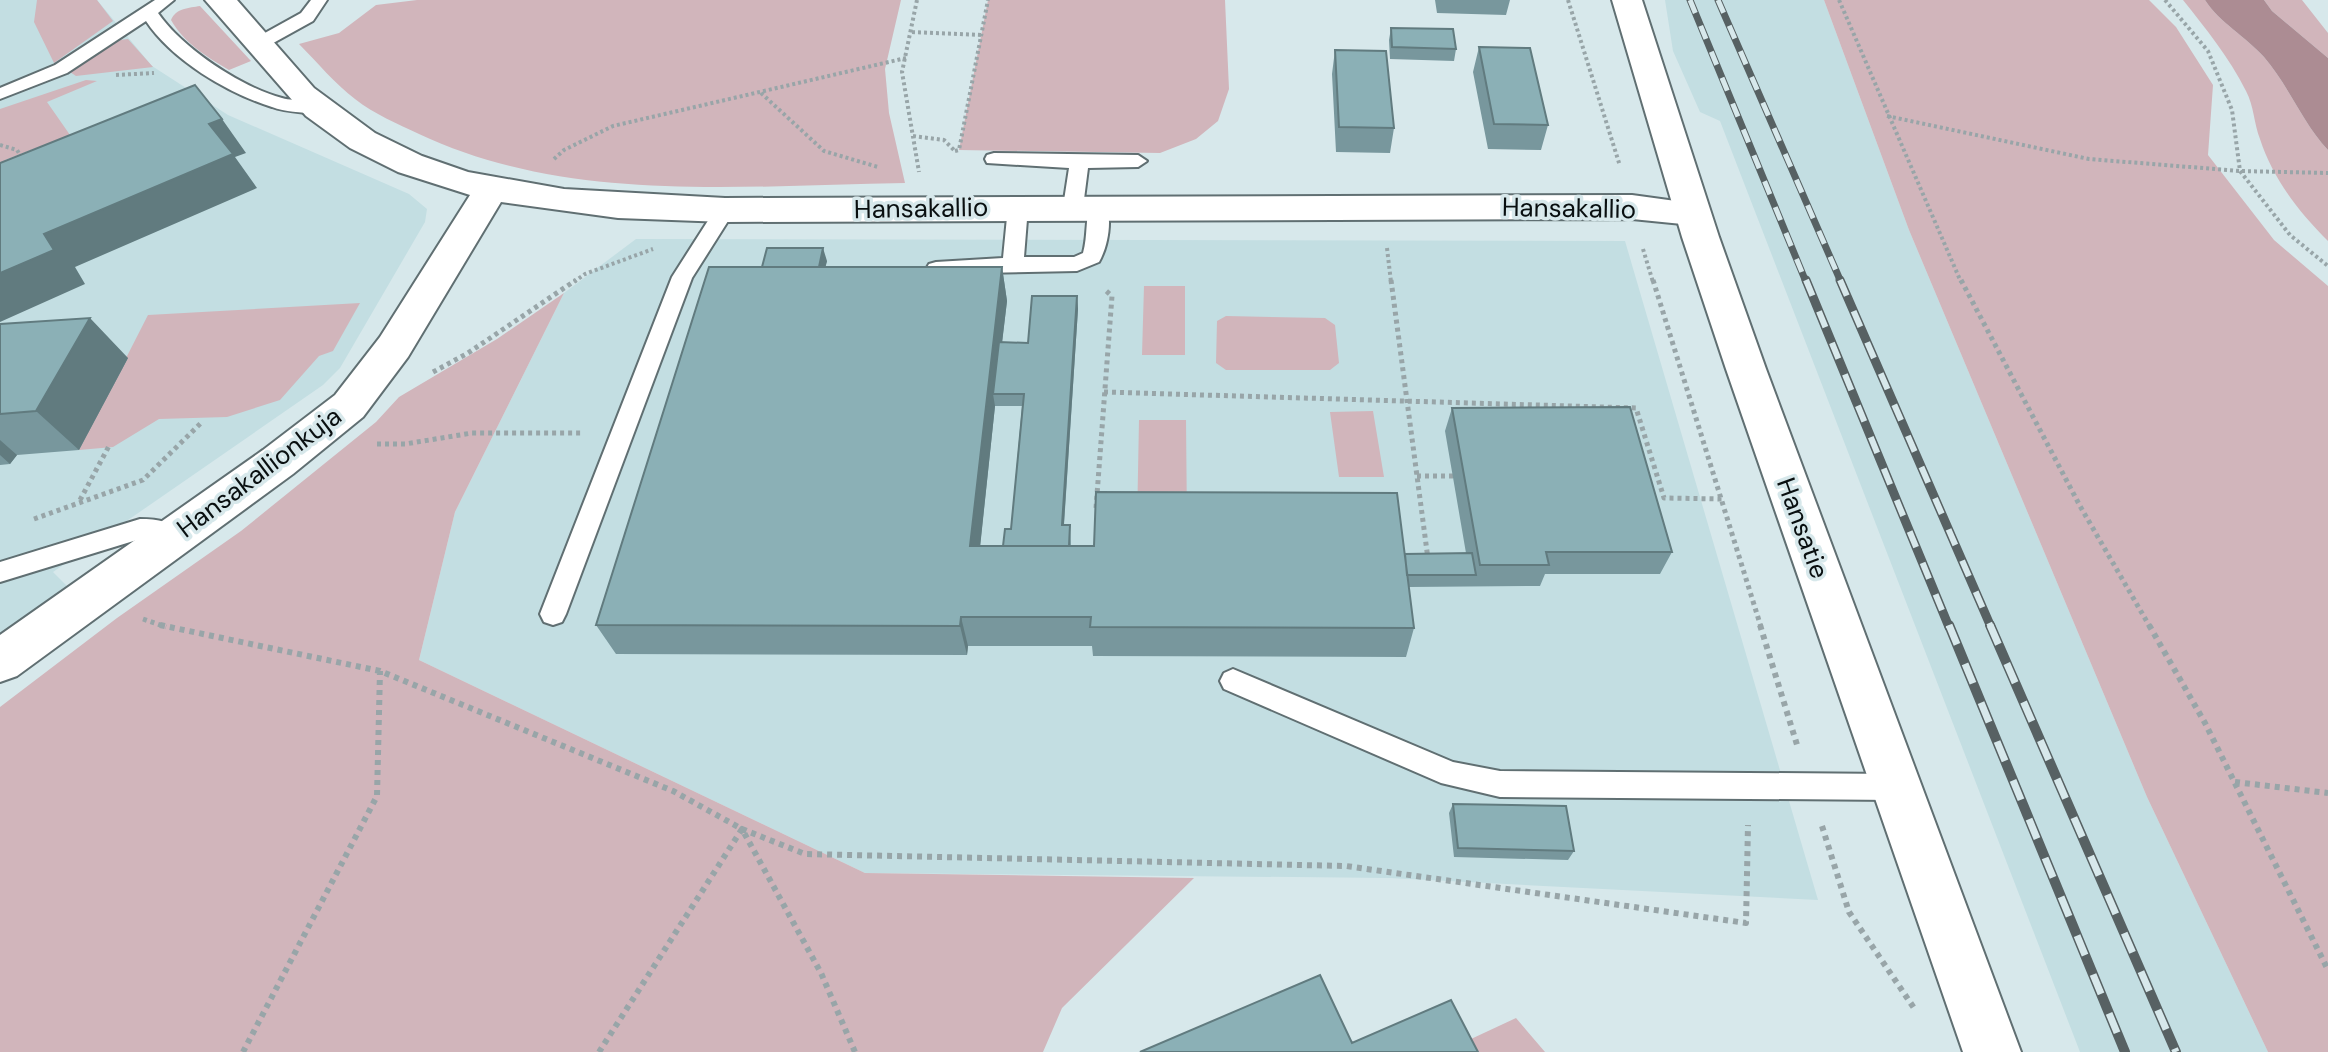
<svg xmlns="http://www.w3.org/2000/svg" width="2328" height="1052" viewBox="0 0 2328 1052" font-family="'DM Sans',sans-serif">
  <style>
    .built { fill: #c3dee2 }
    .green { fill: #d1b5bb }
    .water { fill: #ac8c93 }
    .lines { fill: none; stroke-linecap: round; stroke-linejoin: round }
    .lane-casing { stroke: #606f72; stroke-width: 4 }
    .street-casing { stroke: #606f72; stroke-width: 4 }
    .secondary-casing { stroke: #606f72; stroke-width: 4 }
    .path-far2 { stroke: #98a5a8; stroke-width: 4; stroke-dasharray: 3 3; stroke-linecap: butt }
    .path-far1 { stroke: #98a5a8; stroke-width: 5; stroke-dasharray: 4 4; stroke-linecap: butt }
    .path { stroke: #98a5a8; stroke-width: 6; stroke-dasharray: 5 5; stroke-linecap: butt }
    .lane { fill: #fff; fill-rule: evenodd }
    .street { fill: #fff; fill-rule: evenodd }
    .secondary { fill: #fff; fill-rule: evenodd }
    .rail-far2-casing { stroke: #576163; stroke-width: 7 }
    .rail-far1-casing { stroke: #576163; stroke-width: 9 }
    .rail-casing { stroke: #576163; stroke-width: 10 }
    .rail-far2 { stroke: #d7e8eb; stroke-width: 5; stroke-dasharray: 14; stroke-linecap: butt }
    .rail-far1 { stroke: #d7e8eb; stroke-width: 6; stroke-dasharray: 17; stroke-linecap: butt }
    .rail { stroke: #d7e8eb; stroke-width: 7; stroke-dasharray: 21; stroke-linecap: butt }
    .wall { fill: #78979d; fill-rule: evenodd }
    .shaded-wall { fill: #617b7f }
    .building { fill: #8bb0b6; stroke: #617b7f; stroke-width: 2 }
    .labels { text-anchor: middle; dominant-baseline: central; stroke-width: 7; stroke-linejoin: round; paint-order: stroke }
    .street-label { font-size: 26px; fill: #090f10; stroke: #d7e8eb }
  </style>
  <rect width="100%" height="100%" fill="#d7e8eb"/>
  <path class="built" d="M0,0H97L152,66L228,115L409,194L427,209L425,222L340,368L323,385L53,572L68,587L0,635Z
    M1665,0H1824L1909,230L2147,797L2268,1052H2080L1720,121L1700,112L1673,51Z
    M636,239L1625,241L1818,900L1390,878L865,873L419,660L455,512L564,293Z"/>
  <path class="green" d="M37,0H97L113,21L54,63L34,22Z
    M417,0H901L885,69L889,113L905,183C744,185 570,205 419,134C398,124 374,114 355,99C335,84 317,62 299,44L339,33L376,5Z
    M988,0H1225L1229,89L1218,121L1196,139L1160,153L959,150Z
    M1824,0H2149L2176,27L2213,85L2208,155L2274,240L2328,286V1052H2268L2147,797L1909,230Z
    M2183,0H2205C2219,22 2246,37 2264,57C2289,86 2302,122 2328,150V241C2299,212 2273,179 2260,139C2254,124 2254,106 2246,91C2229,57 2206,29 2183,0Z
    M2264,0H2302L2328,33V58L2272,11Z
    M200,6L251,61L229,70C207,57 184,43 171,20C176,8 189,8 200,6Z
    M128,39L153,67L76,76L70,72L120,40Z
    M86,80L97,81L47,102L70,135L177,92L182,97L50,150L36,148L5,160L7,163L0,167V109Z
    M1144,286H1185V355H1142Z
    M564,293L455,512L419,660L865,873L1194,878L1062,1008L1043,1052H0V707L117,618L241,531L376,422L399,397L497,339Z
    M360,303L333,351L319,356L280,400L227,417L159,419L113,447L79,450L148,315Z
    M1226,316L1325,318L1335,325L1339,363L1330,370H1226L1216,363L1217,321Z
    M1373,411L1384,477H1339L1330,412Z
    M1139,420H1186L1187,524H1137Z
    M1516,1018L1545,1052H1478L1471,1039Z"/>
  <path class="water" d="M2205,0H2264L2272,11L2328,58V150C2302,122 2289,86 2264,57C2246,37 2219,22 2205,0Z"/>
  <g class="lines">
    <defs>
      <path id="lane" d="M155,0H174L158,13C182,48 241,87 282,98C296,102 314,98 324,108L315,114C301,112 285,112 272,107C227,93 172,60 146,21L67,73L0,99V88L55,65Z
        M311,0H327L313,21L266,47H254L251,43L254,39L301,13Z
        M994,153L1138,155L1147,161L1138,167L1088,168L1083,207L1073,213L1063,207L1069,168L987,163L985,159L987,155Z
        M1018,201L1028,207L1024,257H1074L1083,253C1088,236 1085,217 1091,202H1105C1113,219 1108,246 1099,262L1077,271L929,274L926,269L929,264L936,262L1003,258L1008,207Z
        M725,203L735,210L692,278L566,614L562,622L553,625L544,622L540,614L672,277L718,205Z
        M140,519C157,519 175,521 183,538L180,545L171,548L153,539H140L0,582V562Z
        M1233,669L1453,762L1500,771L1894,774L1904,778L1908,787L1904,796L1894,800L1500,797L1441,783L1224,689L1220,681L1224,673Z"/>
      <path id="street" d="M205,0H237L314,88L375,133L422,156L468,172L564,189L725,198L1632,195L1705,205L1710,213L1705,221L1692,225L1632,219L725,222L618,218L501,202L408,357L363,417L293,474L17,676L0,682V635L263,450L335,395L380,337L470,195L398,172L350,148L306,116Z"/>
      <path id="secondary" d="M1612,0H1642L1719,237L1766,369L2021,1052H1963L1726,369L1682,237Z"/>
    </defs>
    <use href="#lane" class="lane-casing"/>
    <use href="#street" class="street-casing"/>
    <use href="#secondary" class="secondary-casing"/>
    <path class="path-far2" d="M917,0L902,72L919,172
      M1568,0L1620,166
      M1839,0L1961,282
      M2165,0L2208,51L2232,110L2240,171L2290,235L2328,266
      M912,32L982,35
      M116,75L154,73
      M761,93L824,151L878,167
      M1887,116L2089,159L2240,171L2328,173
      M913,136L944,140L955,151
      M0,145L17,150L22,158
      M955,151L959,150L988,0
      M554,159L564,150L613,126L906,58
      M1387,248L1391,282
      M1643,249L1653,282
      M574,282L585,274L653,249"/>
    <path class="path-far1" d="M1391,280L1428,559
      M1653,280L1761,627
      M1961,280L2080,506L2150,627
      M433,372L468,353L576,280
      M1104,392L1636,408L1664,498L1722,499
      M377,444H405L472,433H582
      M1417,476H1453
      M80,500L109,446
      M1096,508L1112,296L1104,289
      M34,519L143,480L202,422
      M143,619L166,627"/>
    <path class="path" d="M160,625L380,671L673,791L742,829L805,854L1346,866L1746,923L1748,825
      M1760,625L1798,748
      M2149,625L2205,723L2328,970
      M2235,782L2328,793
      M1822,826L1849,912L1916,1011
      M243,1052L377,796L380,671
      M599,1052L742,829L821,973L855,1052"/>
    <use href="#lane" class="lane"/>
    <use href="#street" class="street"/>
    <use href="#secondary" class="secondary"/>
    <defs>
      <path id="rail-far2" d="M1690,0L1806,282
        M1718,0L1841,282"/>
      <path id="rail-far1" d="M1806,280L1949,627
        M1840,280L1991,627"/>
      <path id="rail" d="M1949,625L2125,1052
        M1990,625L2176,1052"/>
    </defs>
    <use href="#rail-far2" class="rail-far2-casing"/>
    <use href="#rail-far1" class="rail-far1-casing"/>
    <use href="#rail" class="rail-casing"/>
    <use href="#rail-far2" class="rail-far2"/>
    <use href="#rail-far1" class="rail-far1"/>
    <use href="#rail" class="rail"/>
  </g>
  <path class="wall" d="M1435,0H1510L1506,15L1437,13Z
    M1391,28L1456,49L1454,61L1390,59L1389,40Z
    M1479,47L1548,125L1541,150L1488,149L1473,72Z
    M1335,50L1394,128L1390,153L1336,152L1332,74Z
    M827,261L825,267H1002L1007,301L1002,342L1028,343L1077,296L1078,309L1064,525H1070L1071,546L1405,554L1466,553L1445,431L1452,408L1672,552L1660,574H1545L1540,586L1409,587L1414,628L1406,657L1093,656L1092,646H968L967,655L616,654L596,625L762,267ZM995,406H1022L1011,529L1003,546H980Z
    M0,324L128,358L79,450L17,455L10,464L0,465Z
    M1453,804L1574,851L1568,860L1454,857L1449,813Z"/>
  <path class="shaded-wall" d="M222,119L246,153L235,157L257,188L75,267L85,284L0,322V273L44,234L209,124Z
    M823,248L827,261L817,301L814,288Z
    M1002,267L1007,301L996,394H993L995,406L977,576L970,546Z
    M1077,296L1078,309L1063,537L1062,525Z
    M90,318L128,358L79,450L36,411Z
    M0,440L17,455L10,464L0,455Z
    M961,617L968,646L967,655L960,626Z"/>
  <path class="building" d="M1391,28L1453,29L1456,49L1392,47Z
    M1479,47L1530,48L1548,125L1494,124Z
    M1335,50L1386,51L1394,128L1339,127Z
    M195,85L222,119L209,124L233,154L44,234L54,250L0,273V163Z
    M767,248H823L819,267H762Z
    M709,267H1002L970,546H1094L1096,492L1397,493L1414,628L1090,627L1091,617H961L960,626L596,625Z
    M1032,296H1077L1062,525H1070L1069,546H1003L1005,529H1011L1024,394H993L999,342L1028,343Z
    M90,318L36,411L0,414V324Z
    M1630,407L1672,552H1546L1549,565H1480L1452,408Z
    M1472,553L1476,575H1407L1405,554Z
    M1453,804L1566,806L1574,851L1458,848Z
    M1320,975L1352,1043L1451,1000L1478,1052H1140Z"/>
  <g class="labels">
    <g class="street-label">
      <text transform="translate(921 208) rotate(-1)">Hansakallio</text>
      <text transform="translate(1569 208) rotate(1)">Hansakallio</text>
      <text transform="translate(259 472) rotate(-37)">Hansakallionkuja</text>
      <text transform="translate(1803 528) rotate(70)">Hansatie</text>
    </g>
  </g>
</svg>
